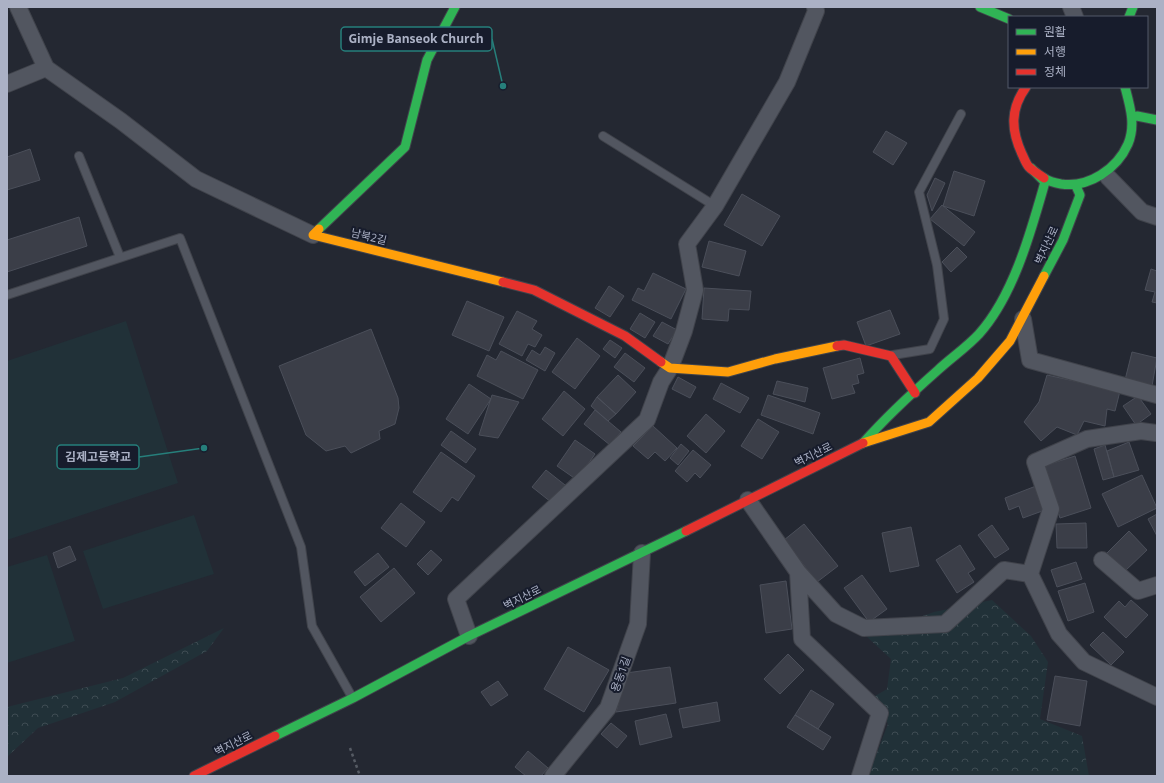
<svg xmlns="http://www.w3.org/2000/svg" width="1164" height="783" viewBox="0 0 1164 783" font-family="'Open Sans','Noto Sans KR',sans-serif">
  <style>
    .grass { fill: #213138 }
    .forest { fill: url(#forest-crowns) }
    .building { fill: #3b3e48; stroke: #4b4f5a }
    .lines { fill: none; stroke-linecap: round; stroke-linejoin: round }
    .lane-casing { stroke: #40434b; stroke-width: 10 }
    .street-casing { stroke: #40434b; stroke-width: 18 }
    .fast-casing { stroke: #40434b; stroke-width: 11 }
    .slow-casing { stroke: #40434b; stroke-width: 11 }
    .jam-casing { stroke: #40434b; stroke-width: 11 }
    .path { stroke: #565b64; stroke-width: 2.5; stroke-dasharray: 3 3; stroke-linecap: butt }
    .lane { stroke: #525660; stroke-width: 8 }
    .street { stroke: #525660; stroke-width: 16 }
    .fast { stroke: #30b455; stroke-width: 9 }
    .slow { stroke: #ff9f0a; stroke-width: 9 }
    .jam { stroke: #e5322d; stroke-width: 9 }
    .labels { text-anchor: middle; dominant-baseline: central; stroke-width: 4; stroke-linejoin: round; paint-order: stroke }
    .street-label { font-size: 11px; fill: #abb1c5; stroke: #171c2c }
    .leader { fill: none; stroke: #267f7b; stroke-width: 1.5 }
    .callout-dot { fill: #267f7b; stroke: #171c2c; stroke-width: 1.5 }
    .callout { fill: #171c2c; stroke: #267f7b; stroke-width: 1.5 }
    .callout-label { font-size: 12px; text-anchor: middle; font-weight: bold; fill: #abb1c5 }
  </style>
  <defs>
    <pattern id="forest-crowns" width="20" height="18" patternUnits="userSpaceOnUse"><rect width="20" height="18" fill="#213138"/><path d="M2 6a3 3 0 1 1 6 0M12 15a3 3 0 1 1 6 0" fill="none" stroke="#3f4c53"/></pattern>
  </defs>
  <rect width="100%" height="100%" fill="#242832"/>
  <path class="grass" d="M126,321L178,483L7,540V361Z
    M194,515L214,574L103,609L83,551Z
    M47,555L75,641L7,663V567Z"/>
  <path class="forest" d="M992,600L1031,636L1048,662L1040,719L1082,736L1089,776H868L888,724L875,696L887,689L891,659L866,636L934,612Z
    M224,628L207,651L115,702L38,728L7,757V707L123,678Z"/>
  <path class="building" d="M886,131L907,143L893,165L873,152Z
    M30,149L40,180L7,190V157Z
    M954,171L985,181L974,216L943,206Z
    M935,178L945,183L932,211L927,195Z
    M742,194L780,216L762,246L724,225Z
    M942,205L975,232L964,246L930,219Z
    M79,217L87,246L7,272V240Z
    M709,241L746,251L739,276L702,267Z
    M957,247L967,257L951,272L942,262Z
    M1151,269L1157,271V303L1152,302L1155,292L1145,290Z
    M653,273L686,289L671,319L632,300L638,288L644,291Z
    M609,286L624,296L610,317L595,308Z
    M704,288L751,291L749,310L729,309L728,321L702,319Z
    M467,301L504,317L489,351L452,335Z
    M890,310L900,334L866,346L857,322Z
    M517,311L537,321L532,329L542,335L535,347L528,344L522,356L499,344Z
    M640,313L655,322L645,338L630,329Z
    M662,322L677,330L668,344L653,336Z
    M371,329L398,398L399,408L395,424L379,431L380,439L351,453L345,446L326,451L306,435L279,366Z
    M577,338L600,356L575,389L552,372Z
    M610,340L622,348L615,358L603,349Z
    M545,347L555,353L545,371L526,360L532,350L540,355Z
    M501,351L538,370L523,399L477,376L487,355L496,360Z
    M1132,352L1157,358L1152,386L1125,380Z
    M625,353L645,368L634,382L614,367Z
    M860,358L864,373L857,375L859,383L852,385L855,393L832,399L823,368Z
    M618,375L636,392L616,414L597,397Z
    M1047,375L1120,391L1115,411L1107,409L1105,426L1084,421L1077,435L1057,427L1041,441L1024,422L1039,402Z
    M678,377L696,387L690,398L672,389Z
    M777,381L808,388L805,402L773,394Z
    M721,383L749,398L740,413L713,399Z
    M469,384L491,399L468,434L446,419Z
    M564,391L585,409L563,436L542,419Z
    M492,395L519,402L498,438L479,435Z
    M768,395L820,413L813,434L761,415Z
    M1138,396L1151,414L1136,425L1123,406Z
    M597,397L616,414L608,421L591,406Z
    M595,410L621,432L610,445L584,424Z
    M706,414L725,431L706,453L687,436Z
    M758,419L779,432L762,459L741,446Z
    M653,426L677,448L665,461L655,452L648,459L633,446Z
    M451,431L476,449L466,463L441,445Z
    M575,440L595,454L577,480L557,466Z
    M1129,442L1139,470L1114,477L1107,451Z
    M681,444L689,451L678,465L670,458Z
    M1105,445L1114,477L1103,480L1094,449Z
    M693,450L711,465L700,478L695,473L687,482L675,471Z
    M441,452L475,476L458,501L452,497L441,512L413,492Z
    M1075,456L1091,508L1060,518L1043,466Z
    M546,470L565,485L551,502L532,487Z
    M1142,475L1157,508L1118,527L1102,494Z
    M1036,486L1045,510L1023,518L1019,506L1009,510L1005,498Z
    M401,503L425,522L406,547L381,528Z
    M1157,514V536L1148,519Z
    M1086,523L1087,548H1057L1056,524Z
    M804,524L838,566L817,582L784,540Z
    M992,525L1009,549L995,558L978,535Z
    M911,527L919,566L890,572L882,533Z
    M1129,531L1147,550L1125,571L1107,553Z
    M960,545L975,569L968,573L974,582L957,593L936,560Z
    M70,546L76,560L58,568L53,553Z
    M431,550L442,560L428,575L417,564Z
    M378,553L389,567L365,586L354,572Z
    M1076,562L1082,579L1057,587L1051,570Z
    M394,568L415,593L381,622L360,597Z
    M862,575L887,609L869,622L844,588Z
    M786,581L792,629L766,633L760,585Z
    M1085,583L1094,612L1068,621L1058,591Z
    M1131,600L1148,615L1126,638L1104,617L1119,601L1125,607Z
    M1103,632L1124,652L1111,665L1090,645Z
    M568,647L609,670L584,712L544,689Z
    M788,654L804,670L780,694L764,679Z
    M670,667L676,703L616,712L626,673Z
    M1055,676L1087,681L1080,726L1047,720Z
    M498,681L508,695L491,706L481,692Z
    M811,690L834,704L818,729L795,715Z
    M717,702L720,721L683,728L679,709Z
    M666,714L672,737L640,745L635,721Z
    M795,715L831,737L823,750L787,727Z
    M611,723L627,736L617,748L601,734Z
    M528,751L548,768L541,776H526L515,767Z"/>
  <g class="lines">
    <defs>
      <path id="lane" d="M603,136L715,206
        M79,156L120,257
        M7,295L180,238L301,547L312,626L352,697
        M893,355L930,349L944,319L937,265L919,192L961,114"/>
      <path id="street" d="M18,7L46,68L121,121L196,179L313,235
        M1071,7L1075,17
        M7,84L46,68
        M1108,177L1142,212L1157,217
        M1023,319L1030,360L1157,395
        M1156,433L1141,431L1087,439L1035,462L1051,509L1030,574L1059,634L1084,662L1157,697
        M748,500L798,572L836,614L864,628L945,624L1004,570L1030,574
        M1102,560L1138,591L1157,585
        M798,572L802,639L880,713L860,776
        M469,636L456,599L647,420L661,382L670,368L684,331L695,290L687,244L715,206L787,82L816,11L815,7
        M553,776L608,708L638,624L642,553"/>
      <path id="fast" d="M980,7L1009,19
        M1129,17L1133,7
        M1137,116L1157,120
        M1044,178C1050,182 1055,183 1061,184C1089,188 1117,169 1128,144C1136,125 1130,106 1125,87
        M319,229L405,147L427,60L455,7
        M1044,276L1063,240L1080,195L1076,186
        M864,442C887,416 912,393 938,370C951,358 967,347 979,334C1014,295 1031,231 1045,182L1031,168
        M275,736L353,698L469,636L686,531"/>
      <path id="slow" d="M319,229L313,235L503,282
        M661,362L670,368L728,372L775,359L837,346
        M863,443L929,422L978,378L1010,341L1044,276"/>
      <path id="jam" d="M1026,87C1010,109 1011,130 1022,154C1024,158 1026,164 1029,167C1033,171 1040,175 1044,178
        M503,282L534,290L625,336L661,362
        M837,346L844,345L891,356L915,393
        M686,531L863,443
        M194,776L275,736"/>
    </defs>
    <use href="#lane" class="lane-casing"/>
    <use href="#street" class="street-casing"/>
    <use href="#fast" class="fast-casing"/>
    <use href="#slow" class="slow-casing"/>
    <use href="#jam" class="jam-casing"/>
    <path class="path" d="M350,748L360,776"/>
    <use href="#lane" class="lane"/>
    <use href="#street" class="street"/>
    <use href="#fast" class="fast"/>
    <use href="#slow" class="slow"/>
    <use href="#jam" class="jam"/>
  </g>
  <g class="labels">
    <g class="street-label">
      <text transform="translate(369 236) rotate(14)">남북2길</text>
      <text transform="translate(1046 245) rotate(-65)">벽지산로</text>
      <text transform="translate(813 454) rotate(-26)">벽지산로</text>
      <text transform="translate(522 597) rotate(-26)">벽지산로</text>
      <text transform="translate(620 674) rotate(-70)">용동1길</text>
      <text transform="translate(233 743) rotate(-26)">벽지산로</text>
    </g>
  </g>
  <path class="leader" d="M503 86L492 39M204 448L139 457"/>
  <g class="callout-dot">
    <circle cx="503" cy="86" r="4"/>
    <circle cx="204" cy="448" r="4"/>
  </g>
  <g class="callout">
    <rect x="341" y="27" width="151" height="24" rx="4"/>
    <rect x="57" y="445" width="82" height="24" rx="4"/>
  </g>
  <g class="callout-label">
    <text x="416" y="43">Gimje Banseok Church</text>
    <text x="98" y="461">김제고등학교</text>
  </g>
  <rect width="1164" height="783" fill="none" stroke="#abb1c5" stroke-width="16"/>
  <rect x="1008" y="16" width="140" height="72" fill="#171c2c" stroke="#525869"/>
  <rect x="1016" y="29" width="20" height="6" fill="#30b455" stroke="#525869"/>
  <text x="1044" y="36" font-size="12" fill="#abb1c5">원활</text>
  <rect x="1016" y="49" width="20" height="6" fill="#ff9f0a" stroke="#525869"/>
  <text x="1044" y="56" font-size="12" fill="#abb1c5">서행</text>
  <rect x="1016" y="69" width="20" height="6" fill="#e5322d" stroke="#525869"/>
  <text x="1044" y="76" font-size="12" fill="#abb1c5">정체</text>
</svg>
